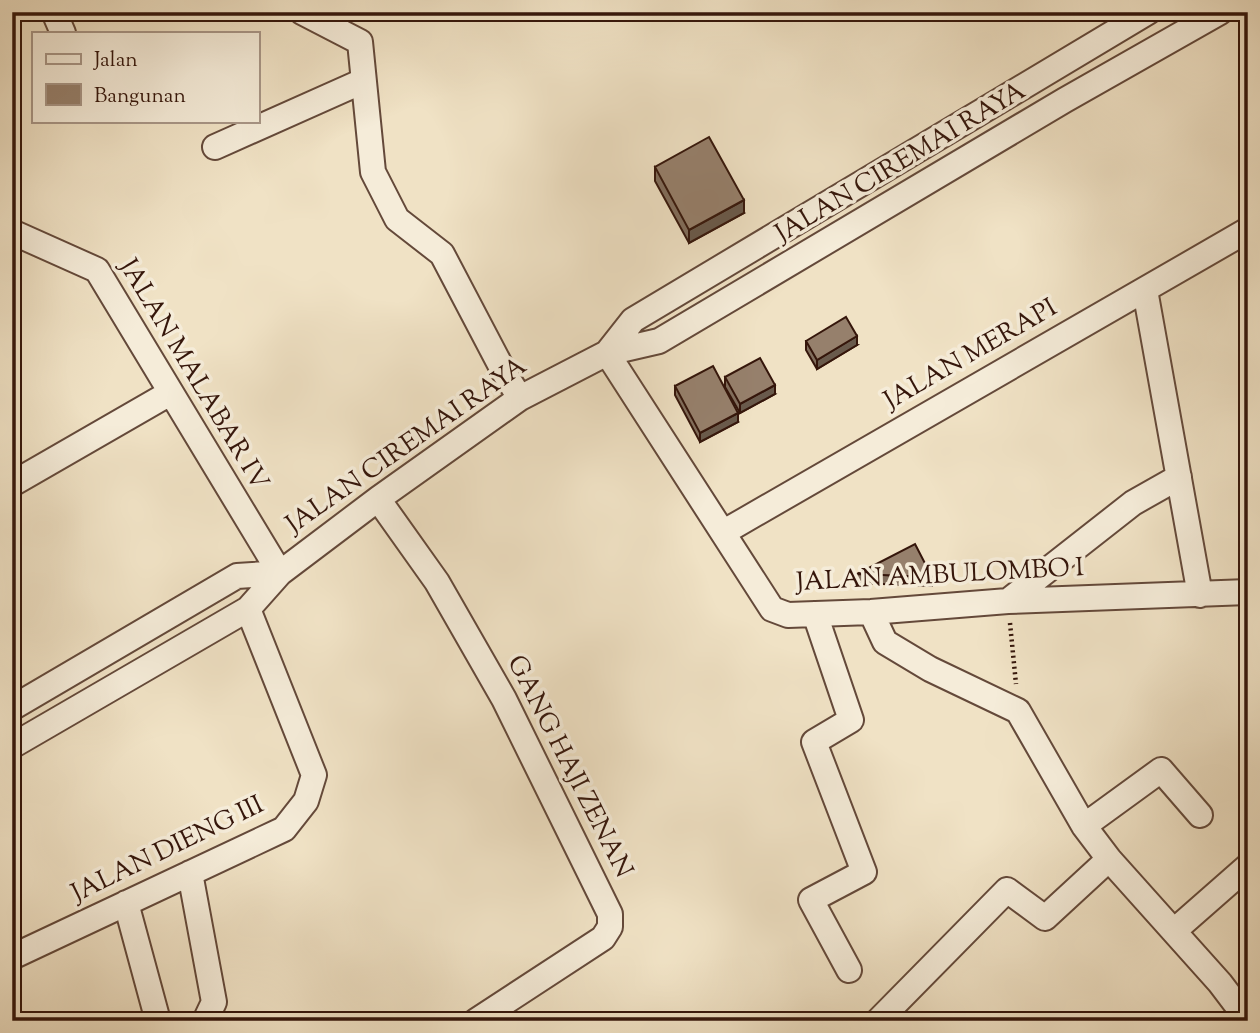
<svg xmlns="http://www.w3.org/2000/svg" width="1260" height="1033" viewBox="0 0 1260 1033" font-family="'Sorts Mill Goudy',serif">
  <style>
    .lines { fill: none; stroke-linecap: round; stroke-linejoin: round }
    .street-casing { stroke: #64493a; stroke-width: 28 }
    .path { stroke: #35160b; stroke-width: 4.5; stroke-dasharray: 2 3.5; stroke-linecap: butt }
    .street { stroke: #f5ecd9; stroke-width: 24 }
    .wall { fill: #816e5d; stroke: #35160b; stroke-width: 2 }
    .shaded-wall { fill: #695a4c; stroke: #35160b; stroke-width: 2 }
    .building { fill: #96806c; stroke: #35160b; stroke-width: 2 }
    .labels { text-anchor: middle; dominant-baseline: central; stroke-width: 7; stroke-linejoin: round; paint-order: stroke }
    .street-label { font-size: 26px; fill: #35160b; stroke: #f5ecd9 }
  </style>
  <rect width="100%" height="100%" fill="#f0e2c5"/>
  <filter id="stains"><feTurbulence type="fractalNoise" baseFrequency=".00286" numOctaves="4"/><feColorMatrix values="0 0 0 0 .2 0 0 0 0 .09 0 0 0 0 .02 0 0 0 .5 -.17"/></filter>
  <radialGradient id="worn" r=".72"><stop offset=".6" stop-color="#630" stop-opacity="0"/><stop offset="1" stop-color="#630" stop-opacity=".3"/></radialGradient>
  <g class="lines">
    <defs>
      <path id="street" d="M54,12L63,33
        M302,12L360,42L373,172L397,219L442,254L505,374L520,398
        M215,147L363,81
        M12,232L97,270L280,573
        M1145,290L1200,595
        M607,353L772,609L788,615L871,612L1008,601L1248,592
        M607,353L633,320L1148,12
        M12,484L170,393
        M378,499L437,582L504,699L610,914V927L603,938L476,1021
        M724,532L1248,230
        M1008,601L1133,503L1179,477
        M871,612L885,642L930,669L1018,711L1084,826L1109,859L1220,983L1248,1020
        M815,614L851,720L814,742L864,872L811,900L849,970
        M12,708L237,576L280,573
        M12,746L248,609L280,573L378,499L520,398L607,353L659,341L1065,100L1220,12
        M1084,826L1161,770L1200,815
        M190,873L214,1002L205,1021
        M126,903L158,1021
        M1174,931L1248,866
        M12,957L284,829L306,801L314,775L248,609
        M878,1021L1007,890L1045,918L1109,859"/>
    </defs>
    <use href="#street" class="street-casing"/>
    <path class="path" d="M1010,623L1016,684"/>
    <use href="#street" class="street"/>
  </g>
  <path class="wall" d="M655,167L744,213L689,243L655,181Z
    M806,341L857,345L817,369L806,350Z
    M725,377L775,394L740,413L725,387Z
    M675,386L738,422L700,442L675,395Z
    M857,574L932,577V586L857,583Z"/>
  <path class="shaded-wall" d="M744,200V213L689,243V230Z
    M857,336V345L817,369V360Z
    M775,385V394L740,413V404Z
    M738,413V422L700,442V433Z"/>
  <path class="building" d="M709,137L744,200L689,230L655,167Z
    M846,317L857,336L817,360L806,341Z
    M760,358L775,385L740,404L725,377Z
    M713,366L738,413L700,433L675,386Z
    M915,544L932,577L857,574Z"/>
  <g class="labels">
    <g class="street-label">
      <text transform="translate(901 163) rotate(-31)">JALAN CIREMAI RAYA</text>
      <text transform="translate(971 355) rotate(-30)">JALAN MERAPI</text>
      <text transform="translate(193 375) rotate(59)">JALAN MALABAR IV</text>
      <text transform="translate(407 446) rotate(-35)">JALAN CIREMAI RAYA</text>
      <text transform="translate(940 576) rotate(-3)">JALAN AMBULOMBO I</text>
      <text transform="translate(569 767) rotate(63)">GANG HAJI ZENAN</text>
      <text transform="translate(168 850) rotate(-26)">JALAN DIENG III</text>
    </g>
  </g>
  <rect width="1260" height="1033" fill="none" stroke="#f0e2c5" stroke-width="42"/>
  <rect x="14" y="14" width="1232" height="1005" fill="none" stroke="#35160b" stroke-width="3.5"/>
  <rect x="21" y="21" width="1218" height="991" fill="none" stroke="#35160b" stroke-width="2"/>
  <rect x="32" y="32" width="228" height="91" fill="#f5ecd9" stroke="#a89687" stroke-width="2"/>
  <rect x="46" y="54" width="35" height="10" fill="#f5ecd9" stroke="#a89687" stroke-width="2"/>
  <text x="94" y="66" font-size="21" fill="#35160b">Jalan</text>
  <rect x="46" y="84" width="35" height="21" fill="#96806c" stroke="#a89687" stroke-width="2"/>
  <text x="94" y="102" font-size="21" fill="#35160b">Bangunan</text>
  <rect width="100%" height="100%" filter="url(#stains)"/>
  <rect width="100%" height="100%" fill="url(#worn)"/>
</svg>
